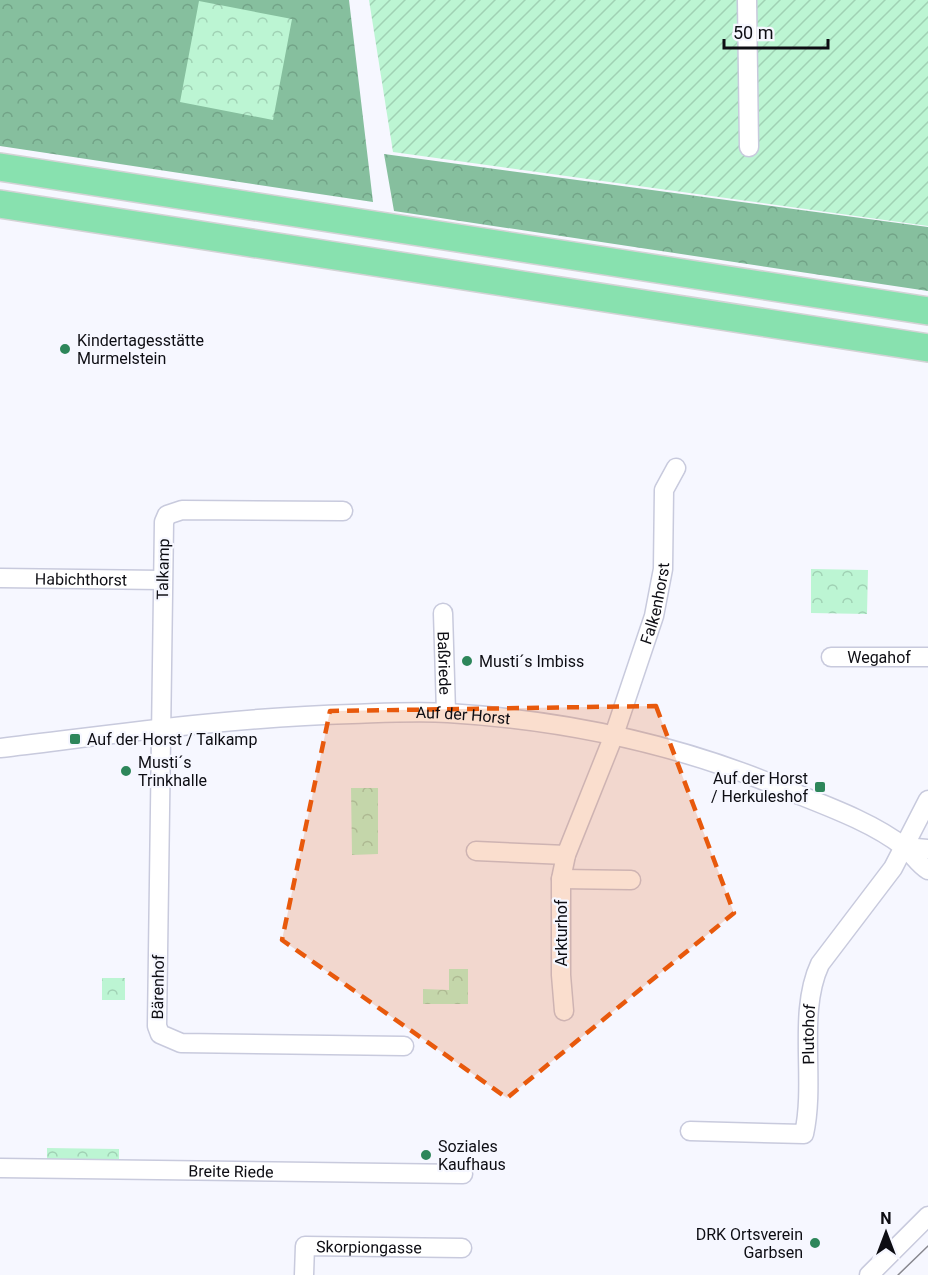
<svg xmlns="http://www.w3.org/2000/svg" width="928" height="1275" viewBox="0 0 928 1275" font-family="Roboto,sans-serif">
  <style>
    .forest { fill: url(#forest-crowns) }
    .park { fill: url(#park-crowns) }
    .garden { fill: url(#garden-furrows) }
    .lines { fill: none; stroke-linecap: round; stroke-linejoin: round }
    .minor-casing { stroke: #c8cadd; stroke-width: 21 }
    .highway-casing { stroke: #d3d3d5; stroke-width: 30 }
    .minor { stroke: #fff; stroke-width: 18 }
    .highway { stroke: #88e1af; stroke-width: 27 }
    .tram { stroke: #88888f; stroke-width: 1.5 }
    .marked { fill: #e8590c; fill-opacity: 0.2; stroke: #e8590c; stroke-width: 4.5; stroke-dasharray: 12 8; stroke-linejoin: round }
    .poi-dot { fill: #2d865a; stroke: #f6f7ff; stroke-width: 2 }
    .labels { text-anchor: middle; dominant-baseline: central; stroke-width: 4.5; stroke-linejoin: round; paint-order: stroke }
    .poi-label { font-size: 16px; fill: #0d0d13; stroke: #f6f7ff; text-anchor: start }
    .street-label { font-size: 16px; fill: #0d0d13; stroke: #f6f7ff }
  </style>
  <defs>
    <pattern id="forest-crowns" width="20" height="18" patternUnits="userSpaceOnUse" patternTransform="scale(1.5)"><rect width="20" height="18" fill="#86bf9e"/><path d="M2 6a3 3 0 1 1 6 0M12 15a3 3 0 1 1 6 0" fill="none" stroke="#72a387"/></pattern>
    <pattern id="park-crowns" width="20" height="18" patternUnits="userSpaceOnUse" patternTransform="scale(1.5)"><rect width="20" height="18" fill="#bcf5d3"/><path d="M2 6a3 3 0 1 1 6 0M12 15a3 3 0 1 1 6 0" fill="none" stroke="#a0d1b4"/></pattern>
    <pattern id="garden-furrows" width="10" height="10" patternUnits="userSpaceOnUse" patternTransform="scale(1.5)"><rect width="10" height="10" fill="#bcf5d3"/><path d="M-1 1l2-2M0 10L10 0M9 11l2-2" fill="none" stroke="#a0d1b4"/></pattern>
  </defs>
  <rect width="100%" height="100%" fill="#f6f7ff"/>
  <path class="forest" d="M0,0H349L373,202L0,146Z
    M384,154L928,227V291L394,211Z"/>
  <path class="park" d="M199,1L292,19L273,120L180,102Z
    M811,569L868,570L867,614L811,613Z
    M351,788H378V854L352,855Z
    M449,969H468V1004H423V989L449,990Z
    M102,978H125V1000H102Z
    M47,1148L119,1149V1164H47Z"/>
  <path class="garden" d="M369,0H928V226L393,152Z"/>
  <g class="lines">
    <defs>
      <g id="minor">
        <path d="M747,0L749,147"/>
        <path d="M343,511L182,510L167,515L164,522L157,1026L160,1034L181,1043L404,1046"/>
        <path id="s1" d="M0,578L162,580"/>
        <path id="s2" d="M443,613L446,712"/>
        <path id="s3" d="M831,657H928"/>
        <path id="s4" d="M0,748C117,734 234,717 352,714C384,713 417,711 448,713C563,720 677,744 782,788C821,804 871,821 904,847C913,854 918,864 928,870"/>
        <path d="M905,847L928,849"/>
        <path d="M476,851L566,855"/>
        <path d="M561,879L631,880"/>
        <path id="s5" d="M564,1011L561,975V879L566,855L614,735L654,616L663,569L664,490L676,468"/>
        <path id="s6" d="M690,1131L804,1134C816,1080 797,1013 820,964L893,868L928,800"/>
        <path id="s7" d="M0,1168L463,1174"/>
        <path id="s8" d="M304,1275L305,1246L462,1248"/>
        <path d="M869,1275L928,1216"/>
      </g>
      <path id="highway" d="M0,167L928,311
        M0,204L928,348"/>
    </defs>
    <use href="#minor" class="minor-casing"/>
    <use href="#highway" class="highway-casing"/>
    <use href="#minor" class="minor"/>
    <use href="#highway" class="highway"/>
    <path class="tram" d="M898,1275L928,1246"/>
  </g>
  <path class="marked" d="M656,706L734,913L507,1098L282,940L330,711Z"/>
  <g class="poi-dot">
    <circle cx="65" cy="349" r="6"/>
    <circle cx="467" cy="661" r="6"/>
    <rect x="69" y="733" width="12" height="12" rx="3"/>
    <circle cx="126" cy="771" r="6"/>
    <rect x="814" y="781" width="12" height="12" rx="3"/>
    <circle cx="426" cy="1155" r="6"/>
    <circle cx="815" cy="1243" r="6"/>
  </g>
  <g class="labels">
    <g class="poi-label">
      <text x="77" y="340">Kindertagesstätte<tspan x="77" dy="18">Murmelstein</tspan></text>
      <text x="479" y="661">Musti´s Imbiss</text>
      <text x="87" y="739">Auf der Horst / Talkamp</text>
      <text x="138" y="762">Musti´s<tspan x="138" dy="18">Trinkhalle</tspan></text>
      <text x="808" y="778" text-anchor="end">Auf der Horst<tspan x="808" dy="18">/ Herkuleshof</tspan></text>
      <text x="438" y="1146">Soziales<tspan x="438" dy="18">Kaufhaus</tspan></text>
      <text x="803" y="1234" text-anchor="end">DRK Ortsverein<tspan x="803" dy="18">Garbsen</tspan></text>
    </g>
    <g class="street-label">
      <text transform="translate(163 569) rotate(-89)">Talkamp</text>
      <text stroke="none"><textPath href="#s1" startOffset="81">Habichthorst</textPath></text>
      <text stroke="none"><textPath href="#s5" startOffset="424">Falkenhorst</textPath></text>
      <text stroke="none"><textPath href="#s3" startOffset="48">Wegahof</textPath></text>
      <text stroke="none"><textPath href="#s2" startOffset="50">Baßriede</textPath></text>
      <text stroke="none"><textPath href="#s4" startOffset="465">Auf der Horst</textPath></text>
      <text transform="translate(561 933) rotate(-90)">Arkturhof</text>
      <text transform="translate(158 987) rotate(-89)">Bärenhof</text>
      <text stroke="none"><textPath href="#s6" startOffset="214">Plutohof</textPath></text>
      <text stroke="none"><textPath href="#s7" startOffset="231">Breite Riede</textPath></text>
      <text stroke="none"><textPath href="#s8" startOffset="93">Skorpiongasse</textPath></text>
    </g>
  </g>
  <g transform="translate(886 1233)" stroke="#f6f7ff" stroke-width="4.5" paint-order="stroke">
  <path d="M0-4.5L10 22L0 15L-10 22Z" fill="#0d0d13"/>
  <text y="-9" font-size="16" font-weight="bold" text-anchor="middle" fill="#0d0d13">N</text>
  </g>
  <path d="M724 39v9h104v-9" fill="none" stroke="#0d0d13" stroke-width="3"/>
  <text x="733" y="39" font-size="18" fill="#0d0d13" stroke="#f6f7ff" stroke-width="4.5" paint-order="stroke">50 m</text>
</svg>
